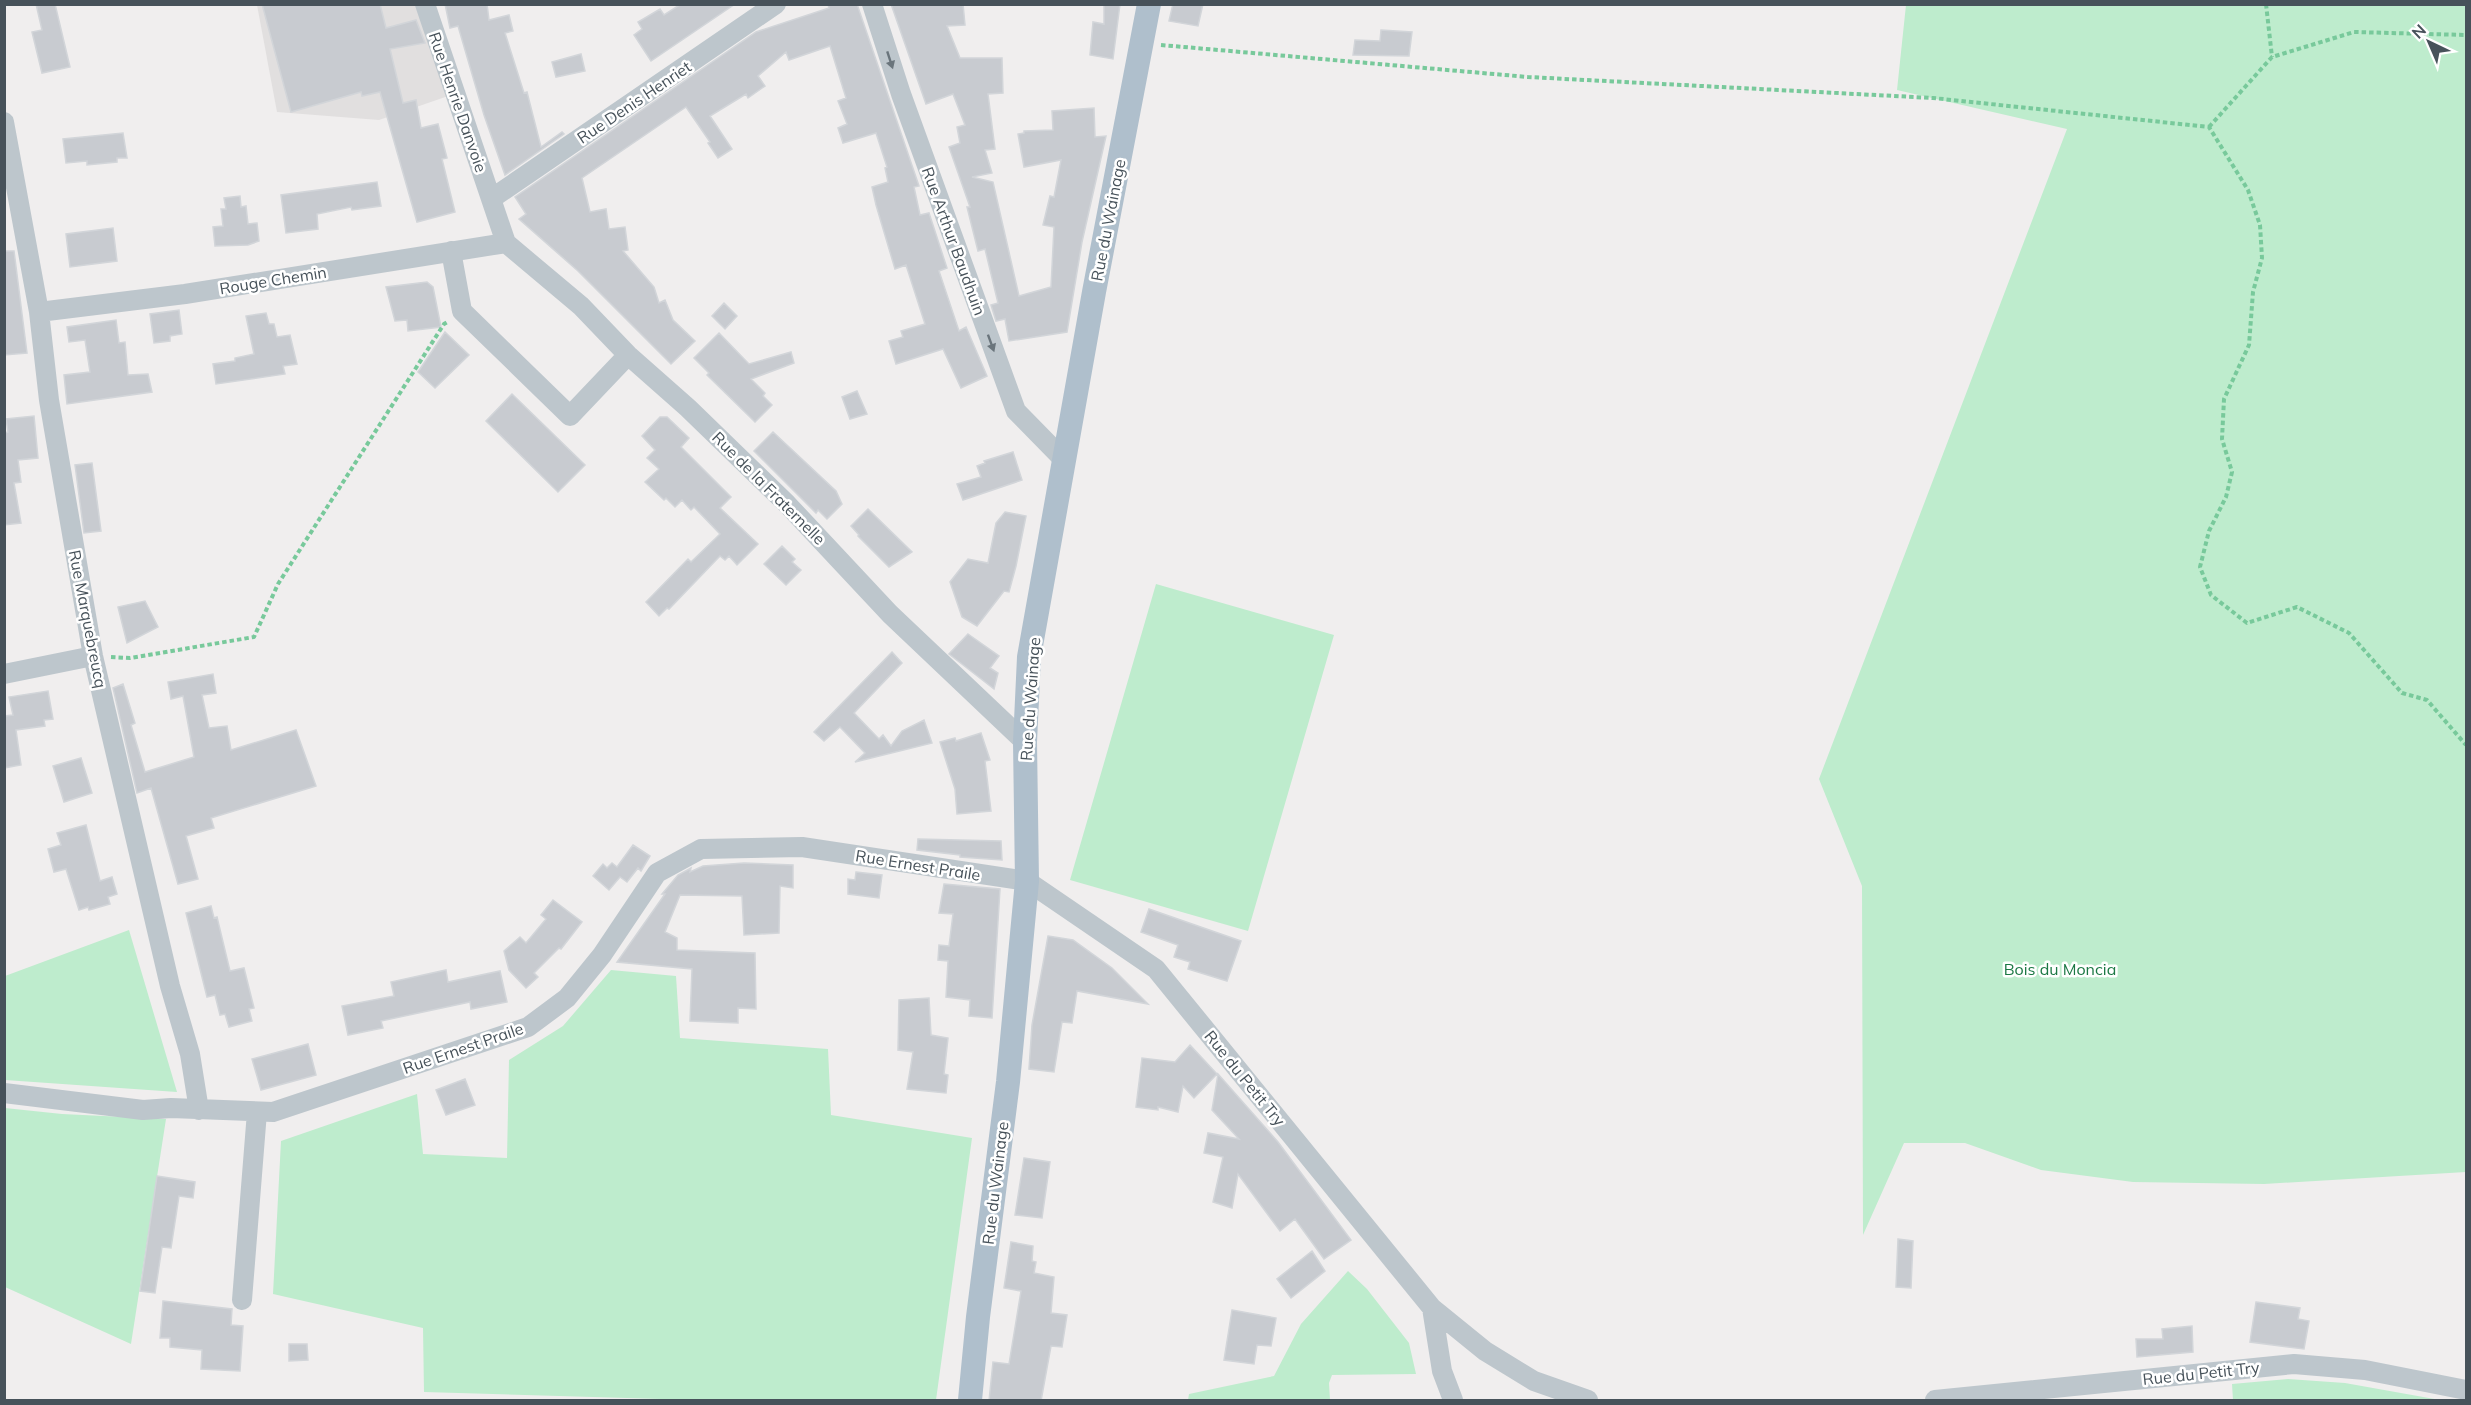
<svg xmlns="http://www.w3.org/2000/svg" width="2471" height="1405" viewBox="0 0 2471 1405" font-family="Mulish,sans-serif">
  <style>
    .education { fill: #e1dfdf }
    .green { fill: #beeccd }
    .building { fill: #c8cbd0; stroke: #d2d5d9; stroke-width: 1.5 }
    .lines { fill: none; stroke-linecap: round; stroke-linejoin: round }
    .path { stroke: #78c99b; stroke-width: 4; stroke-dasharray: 4.5 3; stroke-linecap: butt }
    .minor { stroke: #bdc6cc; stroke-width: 20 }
    .major { stroke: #afbfcc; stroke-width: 24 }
    .oneway { fill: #6a757c }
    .labels { text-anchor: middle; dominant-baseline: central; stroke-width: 5; stroke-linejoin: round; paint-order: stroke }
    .street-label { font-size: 16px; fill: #47525a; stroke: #fff }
    .park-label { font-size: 16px; fill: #1b7844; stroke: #fff }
  </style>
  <rect width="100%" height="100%" fill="#f0eeee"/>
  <path class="education" d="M257,5H416L451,95L379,120L277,112Z"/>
  <path class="green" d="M1906,5H2466V1172L2264,1184L2133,1182L2041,1170L1965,1143H1904L1863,1235L1862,886L1819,779L2067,129L1897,90Z
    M1156,584L1334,635L1248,931L1070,880Z
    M129,930L177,1092L5,1080V976Z
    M611,970L676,976L680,1038L828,1049L831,1115L972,1138L936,1400H695L424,1392L423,1328L273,1294L281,1141L417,1094L423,1154L507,1158L509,1060L563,1026Z
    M5,1108L62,1114L166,1119L131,1344L5,1287Z
    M1348,1271L1367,1289L1409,1343L1416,1374L1332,1375L1329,1383L1330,1400H1188L1189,1394L1274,1376L1301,1324Z
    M2288,1379L2345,1383L2440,1400H2233L2232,1384Z"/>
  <path class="building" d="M36,4H55L70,67L42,73L32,32L42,30Z
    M262,4H380L386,28L416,20L425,43L390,49L403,103L416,100L421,128L438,124L447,158L442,159L455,212L417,222L380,92L362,96L361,92L291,112Z
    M445,4H487L489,20L509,15L513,31L505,33L524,93L527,92L541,147L562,132L564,134L505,175L484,115L458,26L450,28Z
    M681,4H735L651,61L634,35L642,29L638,22L660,9L664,15Z
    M828,4H857L919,186L914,187L920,215L929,213L947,268L939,271L959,331L966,327L987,376L961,388L943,349L896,364L889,341L903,337L901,331L925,324L906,265L895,269L876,205L872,187L888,182L885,168L887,167L876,133L843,143L838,128L847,124L838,101L846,98L830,46L789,60L786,52L758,76L765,86L748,98L746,94L710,116L732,149L718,158L708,143L710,142L686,107L582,178L590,212L606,209L609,229L625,227L628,250L623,251L654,287L659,303L665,300L673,320L695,341L671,364L578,271L519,219L526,214L515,197L756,32L829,8Z
    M891,4H963L965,25L947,26L960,58H1002L1003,93L988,94L995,149L985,150L992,173L972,177L993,182L1019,296L1051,287L1054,227L1043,225L1050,196L1054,197L1061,160L1024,167L1018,134L1024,133V131L1053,130L1052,111L1094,108L1095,137L1106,136L1082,242L1067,332L1009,341L1005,319L996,321L991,305L998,303L985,249L978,251L967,207H970L949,147L960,143L957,127L965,125L953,94L926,104Z
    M1104,4H1120L1113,59L1090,55L1093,22L1104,24Z
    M1173,4H1203L1198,26L1169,21Z
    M1381,30L1412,32L1409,56L1353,55L1355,40L1380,41Z
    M581,54L585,71L556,77L552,62Z
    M123,133L127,158H117V162L87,165V161L66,163L63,139Z
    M377,182L381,206L352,210L351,207L317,214L318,229L286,233L281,195Z
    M240,196L241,207L246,206L248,224L257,223L259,241L248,245L215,246L213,227L223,226L221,209H226L224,198Z
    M113,228L117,261L70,267L66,234Z
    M4,251H14L27,353L4,355Z
    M427,282L433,287L441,327L408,331L407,320L395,321L386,287Z
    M724,303L737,316L725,329L712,316Z
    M179,310L182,334L170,336V341L154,343L150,314Z
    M266,313L269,324H274L277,337L290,335L297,364L283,366L285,374L216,384L213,364L235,361V358L254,354L246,316Z
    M116,320L119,343L125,342L128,375L148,374L152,392L67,404L64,375L90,372L85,340L69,342L67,327Z
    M445,332L469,355L435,388L418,372Z
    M719,333L749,364L791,352L794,363L751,379L765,393L763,396L772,405L755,422L707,375L709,373L694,358Z
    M857,391L867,414L850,419L842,397Z
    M512,394L585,465L558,492L486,421Z
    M34,416L38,458L18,460L21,482L14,483L21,523L4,525V433L8,432L6,419Z
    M660,417H667L689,438L681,447L731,497L720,508L758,544L737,565L729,556L725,560L720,556L669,609L667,608L659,616L646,602L688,559L691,562L720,534L694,507L691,510L682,500L675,507L666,498L664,500L645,482L659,469L647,458L655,450L642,436Z
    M773,432L836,491L842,504L827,519L818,510L816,513L754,451Z
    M1013,452L1022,480L963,500L957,484L981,477L977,466L985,463L984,461Z
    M92,463L101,531L84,533L75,465Z
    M868,509L912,552L889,567L858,536L859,535L851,526Z
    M1005,512L1026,516L1016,566L1009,592L1004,591L977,626L962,617L950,582L968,559L988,563L996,523Z
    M782,546L795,559L792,562L801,570L786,585L764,564Z
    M145,601L158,627L127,643L118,607Z
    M968,634L999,656L990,668L998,673L994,689L949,654Z
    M892,652L902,663L854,713L879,739L883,735L891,746L902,731L924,720L932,743L855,762L865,753L840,727L824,741L814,732Z
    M213,674L216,693L202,695L209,728L227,726L231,750L296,730L316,786L211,818L214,828L186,836L198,879L178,884L151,788L137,793L113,688L123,684L135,723L131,725L145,772L194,757L183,696L171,699L168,682Z
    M48,691L53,719L44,720L45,726L16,730L21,765L4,768V716L13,715L9,697Z
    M981,733L990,760L985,761L991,811L957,814L955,789L940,742L955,738L956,741Z
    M81,758L92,793L64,802L53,766Z
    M86,825L100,881L112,877L117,894L108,897L110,904L89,910L88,907L79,910L66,869L54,872L48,849L61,845L57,833Z
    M918,839L1001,841L1002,860L960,857V855L917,850Z
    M633,845L650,856L641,871L638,868L627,882L620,877L609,890L593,876L603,864L607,868L612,863L617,867Z
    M744,863L793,865V888L780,886L779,933L744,935L742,896L680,895L665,932L677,938V950L755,953L756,1009L738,1008V1023L690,1021L692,969L617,962L665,894H662L678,875L691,868L690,872L703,866Z
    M856,872L882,875L879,898L848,894V879L855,880Z
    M944,884L1000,889L992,1018L969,1016L970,1000L946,997L948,961L938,960L939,945L949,946L953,914L939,913Z
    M553,900L582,922L561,949L559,948L534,973L538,977L526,988L509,970L504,951L520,937L526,943L546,919L541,915Z
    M211,906L214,918L217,917L230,971L244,968L254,1008L249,1009L252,1021L229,1027L225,1014L220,1015L215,995L207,997L186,913Z
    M1149,909L1241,941L1227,981L1188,969L1190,962L1174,957L1178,945L1141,932Z
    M1048,936L1073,940L1112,968L1148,1004L1077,991L1072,1023L1062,1022L1054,1072L1029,1069L1032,1025Z
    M446,970L448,982L500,971L507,1002L471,1009L470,1002L381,1021L383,1028L348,1035L342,1006L394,996L391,982Z
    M929,998L931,1035L948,1038L944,1074L948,1075L946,1093L907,1089L913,1052L898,1050L899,1000Z
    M308,1044L316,1075L261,1090L252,1059Z
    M1190,1045L1217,1074L1194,1098L1183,1086L1178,1112L1158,1107V1110L1136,1107L1142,1058L1175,1062Z
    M1218,1074L1278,1142L1351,1240L1324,1259L1295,1219L1280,1231L1238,1174L1232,1208L1213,1202L1223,1157L1204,1153L1208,1133L1239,1139L1212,1110Z
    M465,1079L475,1105L446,1115L436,1090Z
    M1024,1158L1050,1162L1042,1218L1015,1215Z
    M157,1176L195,1182L193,1198L179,1196L171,1248L162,1247L155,1293L140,1291Z
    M1898,1239L1913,1241L1911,1288L1896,1287Z
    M1011,1242L1033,1246L1032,1261L1036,1262L1034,1273L1054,1277L1051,1313L1067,1315L1062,1347L1051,1346L1041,1401H989L993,1362L1009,1364L1021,1291L1004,1288Z
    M1312,1251L1325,1271L1291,1298L1277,1279Z
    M163,1301L232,1309L231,1325L243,1326L240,1371L201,1369L202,1350L170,1347V1338H160Z
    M2256,1302L2300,1308L2298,1319L2309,1321L2304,1349L2250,1342Z
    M1232,1310L1276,1318L1271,1346L1257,1345L1254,1364L1224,1360Z
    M2192,1326L2193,1352L2137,1357L2136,1339H2163L2162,1329Z
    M289,1344H307L308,1360L289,1361Z"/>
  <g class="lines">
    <path class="path" d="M2266,4L2272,57
      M1161,45L1528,77L1933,98L2209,127L2248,190L2260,225L2262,258L2253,292L2249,345L2224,399L2222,439L2232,472L2226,497L2209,531L2200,567L2211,595L2247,623L2297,607L2349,633L2402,693L2427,700L2466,745
      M2209,127L2272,57L2354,32L2466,35
      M111,657L130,658L254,637L278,584L444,324L449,321"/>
    <path class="minor" d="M425,4L506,243
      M872,4L901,94L1016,411L1065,461
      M4,122L39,312L49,400L93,656L170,986L190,1054L199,1110
      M491,199L776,4
      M506,243L581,306L628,355L688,408L787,504L890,614L1025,742
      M451,251L462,311L570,416L628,355
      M39,312L185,294L506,243
      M4,674L93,656
      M4,1093L143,1110L171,1108L273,1112L528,1027L567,998L602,955L657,873L701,849L802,847L1027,881L1156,969L1432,1308L1485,1351L1534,1381L1588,1400
      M242,1300L257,1112
      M1432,1308L1442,1371L1453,1400
      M1935,1400L2294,1364L2365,1370L2466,1390"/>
    <path class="major" d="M970,1400L978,1317L1008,1082L1027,881L1025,742L1029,657L1094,292L1149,4"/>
  </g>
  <defs><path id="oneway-solid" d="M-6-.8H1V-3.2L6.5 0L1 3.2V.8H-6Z" transform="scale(1.5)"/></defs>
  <g class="oneway">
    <use href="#oneway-solid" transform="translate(890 60) rotate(72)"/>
    <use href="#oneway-solid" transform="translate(991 343) rotate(70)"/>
  </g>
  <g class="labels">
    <g class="street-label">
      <text transform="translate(458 102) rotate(71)">Rue Henrie Danvoie</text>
      <text transform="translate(634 102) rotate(-34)">Rue Denis Henriet</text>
      <text transform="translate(1108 220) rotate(-79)">Rue du Wainage</text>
      <text transform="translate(954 241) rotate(70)">Rue Arthur Baudhuin</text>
      <text transform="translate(273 280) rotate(-9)">Rouge Chemin</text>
      <text transform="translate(769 488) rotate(45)">Rue de la Fraternelle</text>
      <text transform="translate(88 619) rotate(79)">Rue Marquebreucq</text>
      <text transform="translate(1030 699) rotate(-86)">Rue du Wainage</text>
      <text transform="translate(918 865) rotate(9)">Rue Ernest Praile</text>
      <text transform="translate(463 1048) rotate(-19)">Rue Ernest Praile</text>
      <text transform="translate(1245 1078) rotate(51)">Rue du Petit Try</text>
      <text transform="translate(995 1183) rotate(-83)">Rue du Wainage</text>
      <text transform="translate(2201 1373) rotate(-6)">Rue du Petit Try</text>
    </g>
    <g class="park-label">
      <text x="2060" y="969">Bois du Moncia</text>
    </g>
  </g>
  <rect width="2471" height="1405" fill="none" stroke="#47525a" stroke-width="12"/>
  <g transform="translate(2429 42) rotate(316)" stroke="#ffffff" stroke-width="4.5" paint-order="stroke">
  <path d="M0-4.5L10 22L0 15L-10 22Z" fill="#47525a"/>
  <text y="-9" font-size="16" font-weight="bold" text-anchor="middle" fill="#47525a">N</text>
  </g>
</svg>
